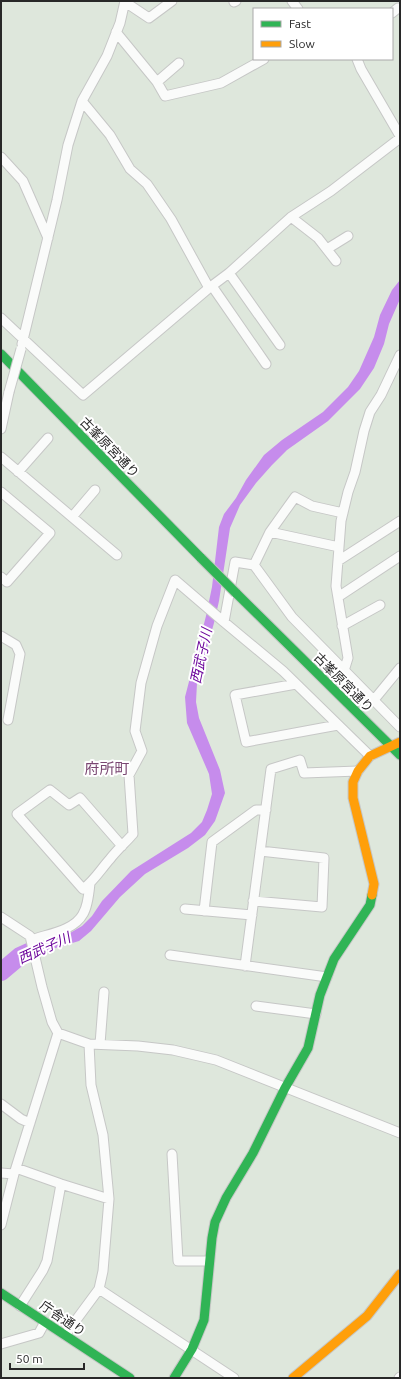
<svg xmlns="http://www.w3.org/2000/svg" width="401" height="1379" viewBox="0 0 401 1379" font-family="Ubuntu,'Noto Sans JP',sans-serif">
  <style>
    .water { fill: #c68cec }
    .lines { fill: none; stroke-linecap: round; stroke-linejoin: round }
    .river { stroke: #c68cec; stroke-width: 18 }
    .street-casing { stroke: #c6c7c6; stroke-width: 11 }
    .fast-casing { stroke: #c6c7c6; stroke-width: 11 }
    .slow-casing { stroke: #c6c7c6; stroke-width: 11 }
    .street { stroke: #fafbfa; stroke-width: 9 }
    .fast { stroke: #30b455; stroke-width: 9 }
    .slow { stroke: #ff9f0a; stroke-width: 9 }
    .street-bridge-casing { stroke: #c6c7c6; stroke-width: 11; stroke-linecap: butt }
    .fast-bridge-casing { stroke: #c0c3bf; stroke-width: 11; stroke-linecap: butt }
    .street-bridge { stroke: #fafbfa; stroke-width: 9 }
    .fast-bridge { stroke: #30b455; stroke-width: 9 }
    .labels { text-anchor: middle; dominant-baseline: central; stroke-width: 4; stroke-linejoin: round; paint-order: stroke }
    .street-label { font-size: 13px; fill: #282828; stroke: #fff }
    .water-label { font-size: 14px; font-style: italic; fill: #6d079c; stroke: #fff }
    .quarter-label { font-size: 15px; fill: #7a4772; stroke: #fff }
  </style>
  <rect width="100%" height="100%" fill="#dee7dc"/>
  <path class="water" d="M400,280V299L389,324L384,344L374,368L360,389L328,421L287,450L272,465L256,483L240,505L230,528L219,601L214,623L197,683L196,702L199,718L220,770L225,793L215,821L205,835L188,848L145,874L120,897L91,931L79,941L22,958L6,967L1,971V963L25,950L70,933L82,926L92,916L102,901L131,871L191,833L202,822L207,810L212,794L209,774L187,723L185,697L206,616L212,587L219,527L224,514L236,498L246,480L264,455L282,440L323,412L348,387L359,371L374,337L380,315L392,290Z"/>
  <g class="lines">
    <path class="river" d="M1,972L20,956L31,951"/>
    <defs>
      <path id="street" d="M292,1L298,9
        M125,2L149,18L172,1
        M234,2L236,1
        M392,13L398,8
        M116,32L157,82L165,96L221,83L264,59
        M357,59L361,69L400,136
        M157,82L179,63
        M82,101L110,135L130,169L147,184L171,219L209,288
        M1,157L23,181L48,238
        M291,217L318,238L336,261
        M327,249L348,236
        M229,273L280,345
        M212,286L266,364
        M1,318L83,395L209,288L229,273L291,217L331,191L400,138
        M22,344L57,200L68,145L82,101L107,56L120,23L125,1
        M1,429L9,392
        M1,457L117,555
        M18,472L48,438
        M1,492L50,533L7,582L1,577
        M72,517L95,490
        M270,532L339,547
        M338,561L400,521
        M254,565L270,532L295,497L312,506L343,513
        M338,597L400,556
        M342,626L380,605
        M1,636L16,645L20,654L8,720
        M344,671L348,658L336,586L341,521L348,492L355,472L364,431L370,412L381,395L400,355
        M296,684L235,695L246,742L338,725
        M373,701L400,668
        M370,756L283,671L224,622L235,562L254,565L292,617L400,727
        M122,846L80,798L69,805L50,790L17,814L83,889C94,881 101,869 110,859C117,850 126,842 133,834L129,775L142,751L135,731L141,683L157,626L175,580L224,622
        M253,901L322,907L324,858L260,851
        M185,909L252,915
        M204,911L212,842L256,810H266
        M1,917L30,936L42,987L52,1022L58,1033L14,1174L1,1225
        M31,940C47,934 74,931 83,914C88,906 89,893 90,883
        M170,955L327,977
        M245,966L271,769L300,760L304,773L358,771
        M256,1006L316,1014
        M58,1033L89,1044L138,1046L173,1050L216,1060L400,1133
        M100,1044L104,992
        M1,1104L21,1119L30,1123
        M172,1154L178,1261H209
        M16,1168L61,1184L109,1199
        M1,1173L14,1174
        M99,1289L234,1378
        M20,1306L43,1270L47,1261L61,1184
        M65,1335L99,1289L103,1271L109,1199L103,1135L91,1085L89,1044
        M1,1344L39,1333L45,1322
        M399,1378L400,1377"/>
      <path id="fast" d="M1,354L201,558
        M236,593L400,755
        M1,1293L130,1378
        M174,1378L192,1349L204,1320L212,1238L215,1222L226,1198L253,1153L285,1088L308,1048L320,995L334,959L370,905L372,895"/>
      <path id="slow" d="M372,895L374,884L353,798V782L358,771L370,756L400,742
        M293,1378L367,1316L400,1274"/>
    </defs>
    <use href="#street" class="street-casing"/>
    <use href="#fast" class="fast-casing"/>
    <use href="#slow" class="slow-casing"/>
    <use href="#street" class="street"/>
    <use href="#fast" class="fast"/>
    <use href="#slow" class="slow"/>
    <defs>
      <path id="street-bridge" d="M9,392L21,349"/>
      <path id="fast-bridge" d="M201,558L236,593"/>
    </defs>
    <use href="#street-bridge" class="street-bridge-casing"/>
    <use href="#fast-bridge" class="fast-bridge-casing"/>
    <use href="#street-bridge" class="street-bridge"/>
    <use href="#fast-bridge" class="fast-bridge"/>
  </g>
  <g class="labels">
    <g class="street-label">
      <text transform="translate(110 447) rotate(46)">古峯原宮通り</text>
      <text transform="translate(344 682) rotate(45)">古峯原宮通り</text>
      <text transform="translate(63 1318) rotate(34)">庁舎通り</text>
    </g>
    <g class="water-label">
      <text transform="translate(201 656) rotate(-78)">西武子川</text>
      <text transform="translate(44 948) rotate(-24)">西武子川</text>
    </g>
    <g class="quarter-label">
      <text x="107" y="768">府所町</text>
    </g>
  </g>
  <rect width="401" height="1379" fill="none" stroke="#282828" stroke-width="4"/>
  <rect x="253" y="8" width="140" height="52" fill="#ffffff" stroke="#a9a9a9"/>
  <rect x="261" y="21" width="20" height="6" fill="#30b455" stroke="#a9a9a9"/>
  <text x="289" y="28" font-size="12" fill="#282828">Fast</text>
  <rect x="261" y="41" width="20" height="6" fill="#ff9f0a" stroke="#a9a9a9"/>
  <text x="289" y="48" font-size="12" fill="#282828">Slow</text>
  <path d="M10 1363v6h74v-6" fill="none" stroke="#282828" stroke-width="2"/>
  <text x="16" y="1363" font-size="12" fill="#282828" stroke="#ffffff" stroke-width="3" paint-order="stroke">50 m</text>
</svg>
